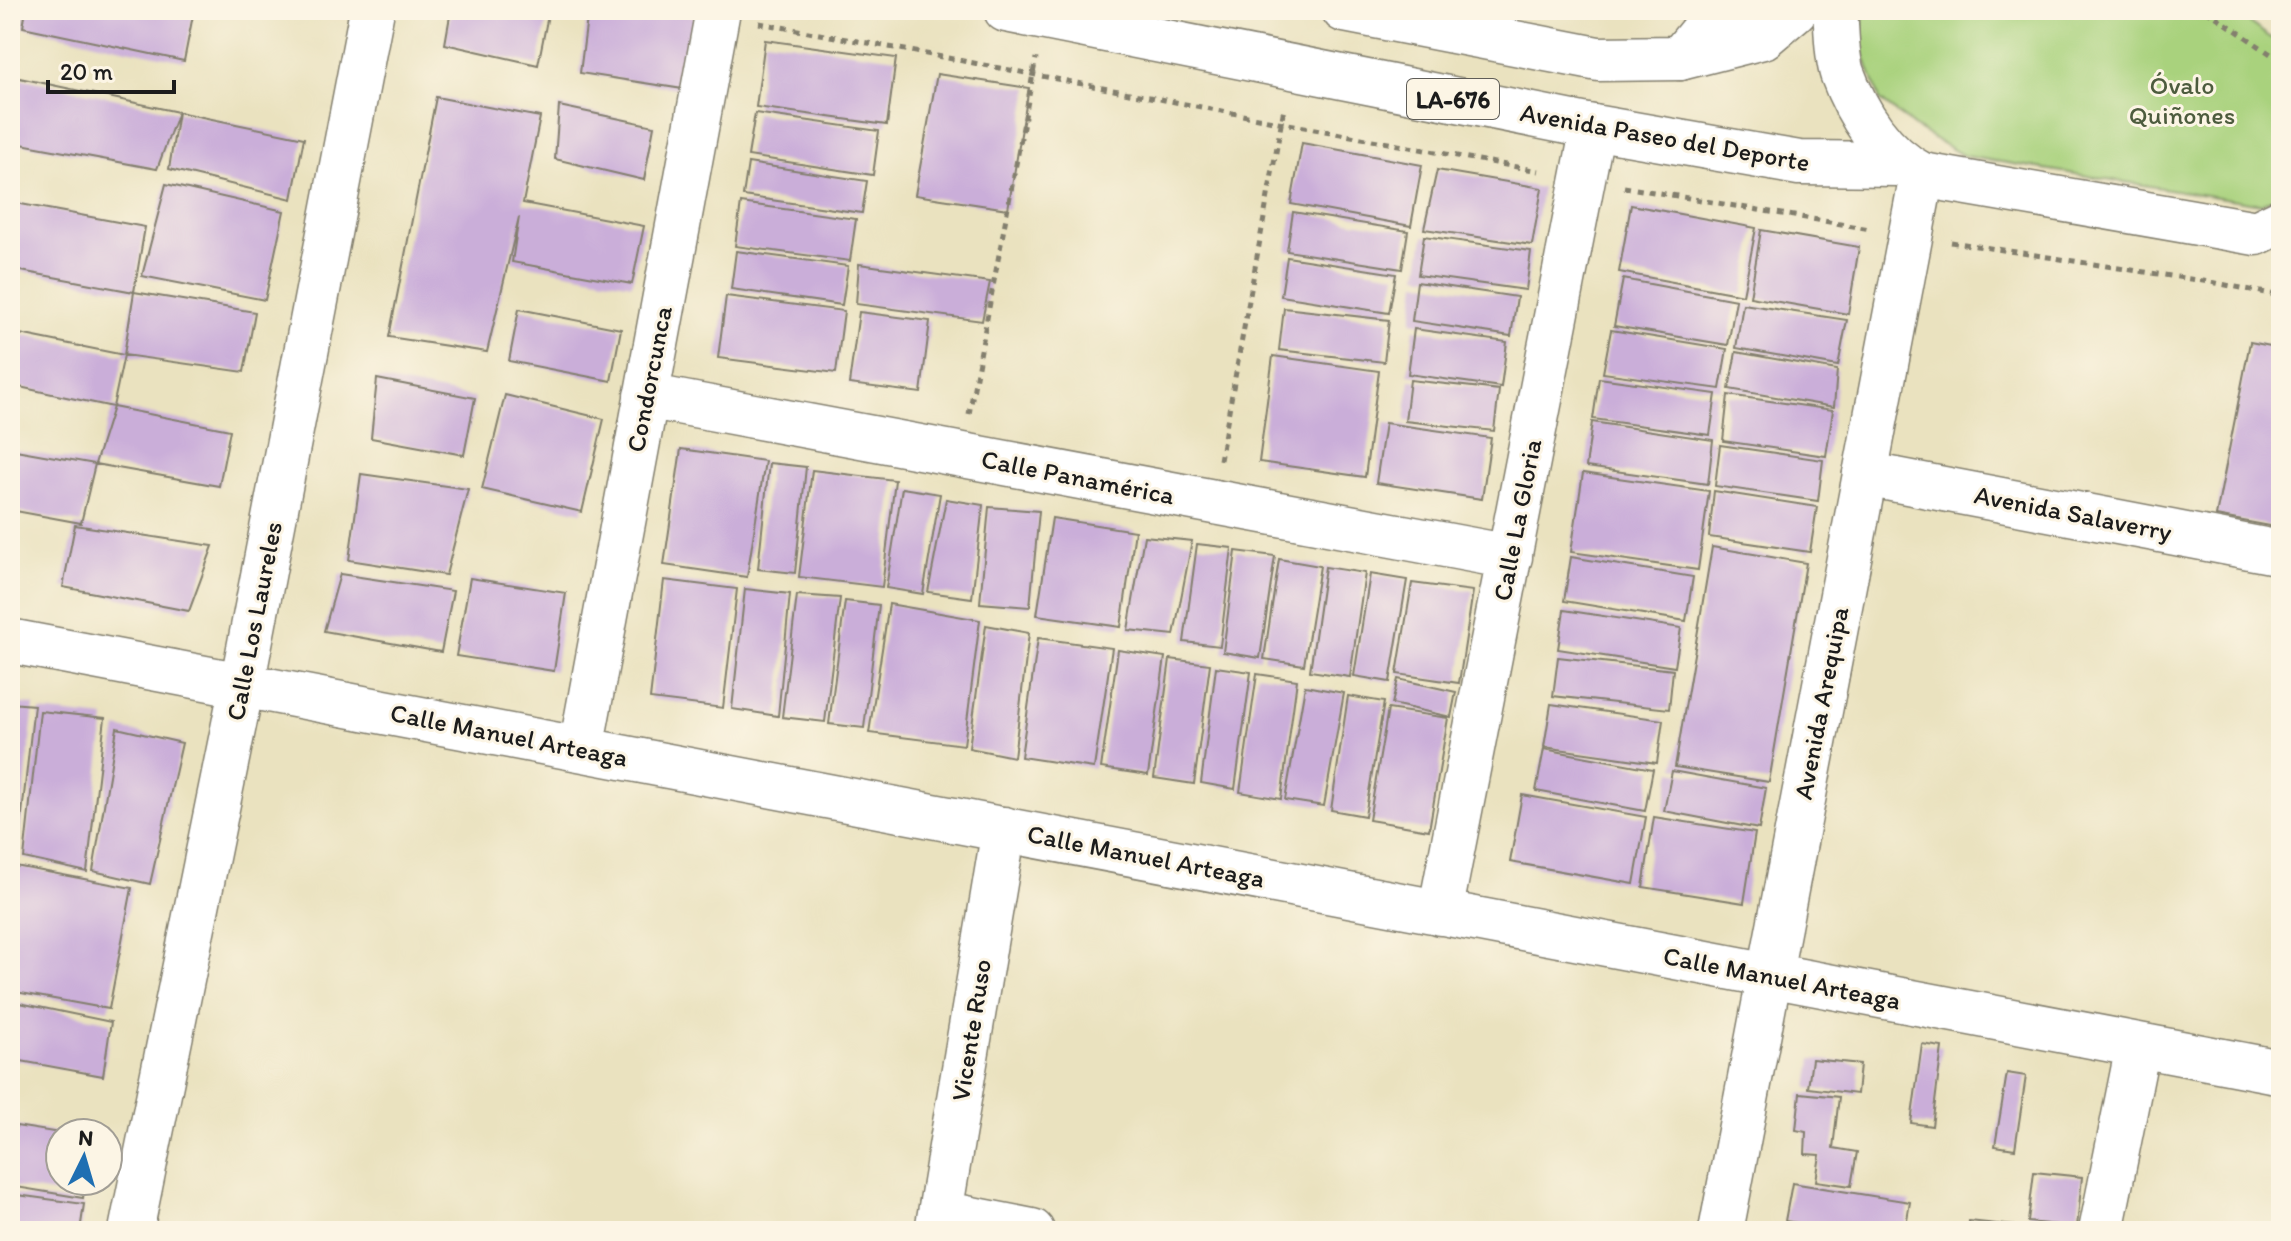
<svg xmlns="http://www.w3.org/2000/svg" width="2291" height="1241" viewBox="0 0 2291 1241" font-family="Itim,sans-serif">
  <style>
    .green { fill: #a9d27d; stroke: #62774c; stroke-width: 2 }
    .building { fill: #caaed9 }
    .lines { fill: none; stroke-linecap: round; stroke-linejoin: round }
    .street-casing { stroke: #837f6e; stroke-width: 47 }
    .secondary-casing { stroke: #837f6e; stroke-width: 47 }
    .primary-casing { stroke: #837f6e; stroke-width: 47 }
    .path { stroke: #837f6e; stroke-width: 5; stroke-dasharray: 6 6; stroke-linecap: butt }
    .street { stroke: #fff; stroke-width: 44 }
    .secondary { stroke: #fff; stroke-width: 44 }
    .primary { stroke: #fff; stroke-width: 44 }
    .labels { text-anchor: middle; dominant-baseline: central; stroke-width: 6; stroke-linejoin: round; paint-order: stroke }
    .shield { fill: #fcf5e5; stroke: #5f5d58; stroke-width: 2 }
    .shield-label { font-size: 24px; font-weight: bold; fill: #1c1c1c }
    .park-label { font-size: 26px; fill: #4d5c3e; stroke: #fcf5e5 }
    .street-label { font-size: 26px; fill: #1c1c1c; stroke: #fcf5e5 }
  </style>
  <rect width="100%" height="100%" fill="#fcf5e5"/>
  <filter id="ink" filterUnits="userSpaceOnUse"><feTurbulence type="fractalNoise" baseFrequency=".0125" numOctaves="2"/><feDisplacementMap in="SourceGraphic" scale="16" xChannelSelector="R" yChannelSelector="G"/><feConvolveMatrix kernelMatrix="1 2 1 2 8 2 1 2 1" color-interpolation-filters="sRGB"/></filter>
  <filter id="wash" filterUnits="userSpaceOnUse"><feTurbulence type="fractalNoise" baseFrequency=".006" numOctaves="4" result="noise"/><feDisplacementMap in="SourceGraphic" scale="32" xChannelSelector="R" yChannelSelector="G"/><feGaussianBlur stdDeviation="1.8" result="paint"/><feColorMatrix in="noise" values="0 0 0 0 0 0 0 0 0 0 0 0 0 0 0 0 0 1.4 0 .05"/><feComposite in="paint" operator="in"/></filter>
  <g filter="url(#wash)">
    <rect width="100%" height="100%" fill="#eae2bf"/>
    <path class="green" d="M1864,10H2231L2281,45V194L2261,204L1964,156L1916,128L1880,100L1860,42Z"/>
    <g id="blocks">
      <path class="building" d="M26,10H194L184,61L23,27Z
        M451,10H549L538,65L445,44Z
        M588,10H649L696,17L683,89L580,73Z
        M765,40L896,58L887,125L756,107Z
        M937,74L1029,88L1008,209L915,195Z
        M15,77L178,112L157,169L10,142V106Z
        M436,97L540,117L523,203L644,226L632,284L512,262L519,217L487,352L389,337Z
        M559,106L654,126L644,180L555,159Z
        M178,112L304,138L292,199L169,169Z
        M755,113L879,131L873,175L748,156Z
        M1302,143L1422,165L1411,226L1291,204Z
        M748,163L867,181L862,213L743,196Z
        M1437,170L1542,188L1532,245L1424,229Z
        M166,184L284,211L265,300L142,276Z
        M10,202L145,227L134,292L10,269Z
        M741,203L856,219L850,261L735,246Z
        M1631,205L1756,228L1743,295L1619,272Z
        M1293,212L1408,231L1402,269L1287,251Z
        M1761,230L1859,247L1848,314L1750,297Z
        M1424,236L1531,251L1526,290L1418,275Z
        M736,251L848,266L842,305L731,289Z
        M1287,257L1396,274L1389,313L1281,296Z
        M859,264L990,282L982,321L856,304Z
        M1623,279L1736,300L1728,345L1614,326Z
        M1417,282L1517,297L1511,336L1412,321Z
        M134,292L255,312L244,372L124,355Z
        M726,296L844,311L836,373L718,358Z
        M1743,304L1847,320L1838,366L1736,348Z
        M1284,308L1389,320L1384,362L1279,350Z
        M519,309L621,329L611,381L509,361Z
        M859,312L930,321L921,393L849,384Z
        M1414,329L1507,342L1501,387L1408,374Z
        M1611,330L1727,349L1720,389L1603,373Z
        M10,332L124,355L113,407L10,385Z
        M2250,342L2281,348V528L2216,516Z
        M1736,352L1837,370L1834,407L1729,389Z
        M1273,356L1379,371L1365,477L1259,462Z
        M1599,378L1716,394L1710,435L1593,419Z
        M377,379L475,398L464,455L371,438Z
        M1410,380L1499,390L1494,431L1405,421Z
        M505,395L604,419L582,512L482,489Z
        M1728,395L1833,410L1826,456L1723,441Z
        M113,407L230,430L219,486L95,464Z
        M1592,422L1713,440L1708,484L1586,467Z
        M1385,423L1491,438L1482,499L1376,483Z
        M1720,445L1823,460L1818,501L1715,486Z
        M10,449L95,464L81,523L10,510Z
        M681,449L765,461L747,577L664,565Z
        M769,463L806,467L795,573L758,569Z
        M812,470L895,480L882,587L799,577Z
        M1583,473L1709,491L1698,570L1571,552Z
        M361,474L468,489L446,575L349,560Z
        M902,488L940,494L923,594L886,588Z
        M1714,491L1817,507L1810,552L1709,537Z
        M946,499L983,505L972,598L928,592Z
        M989,507L1039,511L1030,607L980,603Z
        M1052,518L1135,531L1121,627L1037,615Z
        M75,525L213,546L189,611L63,587Z
        M1144,536L1192,541L1174,635L1128,630Z
        M1197,544L1232,548L1220,646L1184,642Z
        M1712,547L1806,563L1769,782L1675,767Z
        M1236,551L1275,556L1260,658L1223,652Z
        M1571,557L1693,577L1686,621L1564,601Z
        M1279,559L1320,566L1304,665L1264,659Z
        M1325,567L1365,573L1350,677L1310,671Z
        M340,574L453,591L441,652L324,631Z
        M1370,574L1407,580L1390,682L1354,676Z
        M470,578L566,593L554,671L456,656Z
        M664,580L737,589L723,708L650,699Z
        M1412,583L1473,591L1459,683L1397,674Z
        M745,589L790,594L778,716L732,709Z
        M797,595L840,598L825,722L782,717Z
        M845,601L879,605L864,728L829,724Z
        M889,604L980,620L964,745L869,733Z
        M1564,610L1681,628L1675,667L1558,649Z
        M986,625L1029,633L1014,757L969,748Z
        M1038,638L1112,648L1094,768L1021,757Z
        M1118,650L1165,657L1148,775L1101,768Z
        M1558,657L1673,670L1669,709L1553,696Z
        M1170,659L1210,664L1194,784L1154,778Z
        M1216,667L1251,672L1235,789L1201,783Z
        M1257,674L1297,680L1281,799L1240,792Z
        M1398,679L1456,692L1451,717L1392,704Z
        M1305,686L1344,693L1324,806L1285,800Z
        M1348,696L1384,702L1365,816L1331,810Z
        M10,703L34,705L17,859L10,858Z
        M1551,704L1663,720L1657,763L1544,747Z
        M1388,709L1448,718L1429,830L1369,820Z
        M40,711L105,718L87,872L24,858Z
        M117,728L182,743L150,884L93,871Z
        M1544,749L1653,769L1645,811L1536,791Z
        M1672,771L1766,788L1759,829L1664,811Z
        M1522,795L1646,817L1634,884L1510,862Z
        M1654,817L1755,833L1744,903L1643,887Z
        M10,865L132,888L109,1009L10,991Z
        M10,1001L111,1022L103,1076L10,1059Z
        M1922,1044L1942,1047L1932,1126L1911,1123Z
        M1812,1059L1860,1064L1857,1094L1808,1088Z
        M2007,1073L2026,1076L2015,1149L1995,1146Z
        M1800,1093L1839,1097L1833,1148L1857,1152L1851,1186L1816,1181L1820,1155L1805,1154L1806,1132L1796,1130Z
        M10,1125L60,1133V1181H86L83,1198L10,1186Z
        M2034,1172L2082,1177L2077,1227L2028,1222Z
        M1792,1183L1910,1202L1905,1231H1848L1785,1221Z
        M10,1194L84,1204L80,1231H10Z
        M1969,1221L2043,1229V1231H1968Z"/>
    </g>
  </g>
  <g filter="url(#ink)">
    <use href="#blocks" fill-opacity="0" stroke="#837f6e" stroke-width="2"/>
    <g class="lines">
      <defs>
        <path id="street" d="M1680,58L1719,10
          M646,396L1510,557
          M1865,474L2281,553
          M10,641L2281,1072
          M581,749L718,10
          M1440,913L1593,127
          M941,1213L1032,1231
          M131,1231L242,685L372,10
          M937,1231L1004,829
          M2101,1231L2138,1046"/>
        <path id="secondary" d="M1721,1231L1922,175"/>
        <path id="primary" d="M1006,10L1593,127L1799,163L1902,164
          M1344,10L1598,59L1680,58L1763,37L1795,10
          M1835,10C1837,30 1836,54 1842,73C1857,114 1883,155 1922,175L2256,233L2281,221"/>
      </defs>
      <use href="#street" class="street-casing"/>
      <use href="#secondary" class="secondary-casing"/>
      <use href="#primary" class="primary-casing"/>
      <path class="path" d="M2206,10L2281,61
        M759,23C1020,70 1279,124 1539,171
        M1624,187L1870,229
        M1951,242L2216,283L2281,296
        M969,414L1036,58
        M1220,460L1284,108"/>
      <use href="#street" class="street"/>
      <use href="#secondary" class="secondary"/>
      <use href="#primary" class="primary"/>
    </g>
  </g>
  <g class="labels">
    <rect class="shield" x="1407" y="79" width="92" height="40" rx="6"/>
    <g class="shield-label">
      <text x="1453" y="99">LA-676</text>
    </g>
    <g class="park-label">
      <text x="2182" y="85">Óvalo<tspan x="2182" dy="30">Quiñones</tspan></text>
    </g>
    <g class="street-label">
      <text transform="translate(1665 137) rotate(10)">Avenida Paseo del Deporte</text>
      <text transform="translate(649 379) rotate(-79)">Condorcunca</text>
      <text transform="translate(1078 477) rotate(11)">Calle Panamérica</text>
      <text transform="translate(2073 513) rotate(11)">Avenida Salaverry</text>
      <text transform="translate(1517 520) rotate(-79)">Calle La Gloria</text>
      <text transform="translate(254 621) rotate(-79)">Calle Los Laureles</text>
      <text transform="translate(1821 703) rotate(-79)">Avenida Arequipa</text>
      <text transform="translate(509 735) rotate(11)">Calle Manuel Arteaga</text>
      <text transform="translate(1146 856) rotate(11)">Calle Manuel Arteaga</text>
      <text transform="translate(1782 978) rotate(11)">Calle Manuel Arteaga</text>
      <text transform="translate(971 1030) rotate(-81)">Vicente Ruso</text>
    </g>
  </g>
  <rect width="2291" height="1241" fill="none" stroke="#fcf5e5" stroke-width="40"/>
  <g transform="translate(84 1157) rotate(5)"><circle r="38" fill="#fcf5e5" stroke="#a29e95" stroke-width="2"/>
  <path d="M0-6L14 30L0 20L-14 30Z" fill="#1f6fb2"/>
  <text y="-12" font-size="22" font-weight="bold" text-anchor="middle" fill="#1c1c1c">N</text>
  </g>
  <path d="M48 80v12h126v-12" fill="none" stroke="#1c1c1c" stroke-width="4"/>
  <text x="60" y="80" font-size="24" fill="#1c1c1c" stroke="#fcf5e5" stroke-width="6" paint-order="stroke">20 m</text>
</svg>
